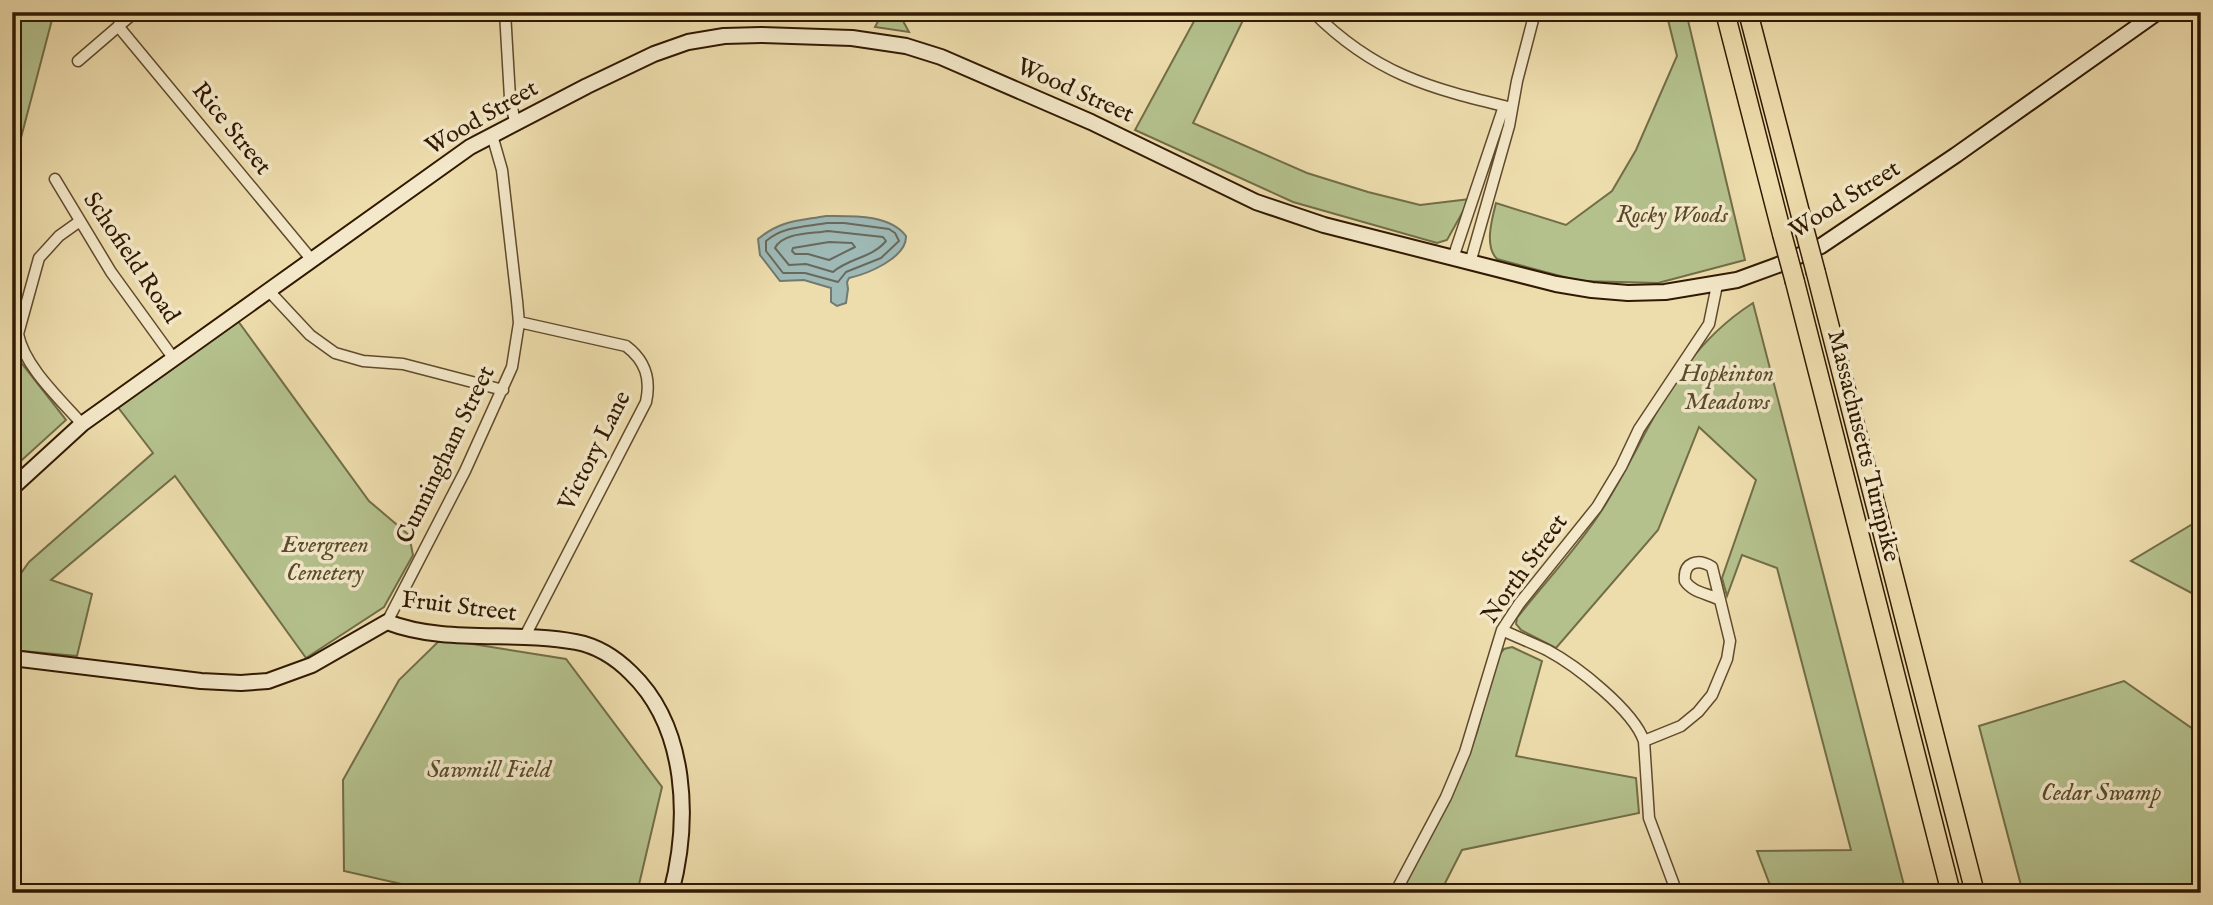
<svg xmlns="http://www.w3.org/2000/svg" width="2213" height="905" viewBox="0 0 2213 905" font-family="'IM FELL English',serif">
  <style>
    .green { fill: #b4c18d; stroke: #726d47; stroke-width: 2 }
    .water { fill: #9eb9b6; stroke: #72796e; stroke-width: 2 }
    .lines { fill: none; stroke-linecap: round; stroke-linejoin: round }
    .shore { stroke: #68695c; stroke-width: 2 }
    .street-casing { stroke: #604a2c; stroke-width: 13 }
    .secondary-casing { stroke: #311901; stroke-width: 18 }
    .highway-casing { stroke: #311901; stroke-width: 21 }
    .street { stroke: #f3e8c9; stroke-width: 10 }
    .secondary { stroke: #f3e8c9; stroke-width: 14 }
    .highway { stroke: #eddcac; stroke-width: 18 }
    .highway-bridge-casing { stroke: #311901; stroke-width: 21; stroke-linecap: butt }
    .highway-bridge { stroke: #eddcac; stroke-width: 18 }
    .labels { text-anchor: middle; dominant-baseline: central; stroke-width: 7; stroke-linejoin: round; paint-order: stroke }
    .street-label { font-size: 24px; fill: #311901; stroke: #f3e8c9 }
    .park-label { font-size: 24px; font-style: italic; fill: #584b2b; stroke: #f3e8c9 }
  </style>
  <rect width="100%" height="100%" fill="#eddcac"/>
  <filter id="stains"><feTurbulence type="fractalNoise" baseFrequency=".00286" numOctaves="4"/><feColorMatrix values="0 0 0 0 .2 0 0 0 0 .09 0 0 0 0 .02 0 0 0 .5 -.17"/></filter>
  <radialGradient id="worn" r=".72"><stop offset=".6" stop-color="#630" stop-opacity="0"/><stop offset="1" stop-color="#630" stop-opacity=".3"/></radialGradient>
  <path class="green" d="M12,12H54L12,172Z
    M883,12H906L903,21L909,32L875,27Z
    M1199,12H1247L1193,123L1307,173L1368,192L1420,205L1470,199L1447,240L1437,243L1293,202L1135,130Z
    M1666,12H1686L1745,260L1658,283L1579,281L1497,259C1484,246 1492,219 1496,203L1566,225L1612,191L1636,150L1677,56Z
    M1753,303L1906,893H1773L1757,851L1851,850L1777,568L1742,555L1727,596L1722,578L1756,480L1699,427L1658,530L1556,648L1521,630L1516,624L1517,618C1544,583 1576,550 1600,513C1650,436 1671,355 1753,303Z
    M238,321L369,501L409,535L413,555L384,607L306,658L175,476L51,580L92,594L77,656L12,650V586L29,562L153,453L117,406Z
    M12,351L66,420L12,469Z
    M2201,519V598L2131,561Z
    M441,639L566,659L662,787L637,893H441L344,871L343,780L399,680Z
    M1512,647L1542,661L1516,756L1636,778L1639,813L1462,850L1440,893L1413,892L1406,885V881L1463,769L1477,732L1498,656L1504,649Z
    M2124,681L2196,731L2201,732V893H2023L1979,726Z"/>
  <path class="water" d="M826,216C852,216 889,214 906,236C907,258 867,274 849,278L847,282L848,289L846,303L837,306L831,302V288L804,280L780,281L760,255L758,239C781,220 798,221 826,216Z"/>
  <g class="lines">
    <path class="shore" d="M827,223H844L889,229L895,233L899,241L881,258L846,272L838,282L805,273H783L766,251V241C784,226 805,227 827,223Z
      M828,231L883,237L886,241C872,258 849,258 833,272L806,264L789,265L775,248C783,232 812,234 828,231Z
      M829,242L852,243L855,247L829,260L808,254H795L792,251L793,248Z"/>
    <defs>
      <path id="street" d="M505,12L510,98L515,122
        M1313,12C1375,74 1429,88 1512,108
        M118,26L311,259
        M78,61L135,12
        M55,179L111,272L174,359
        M80,221L59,236L39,258L18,334C24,366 60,399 82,424
        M1453,258L1504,106
        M1470,263L1509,126L1517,81L1535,12
        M268,290L310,335L335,353L363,361L403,364L503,390
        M519,322L626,346C646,361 651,379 646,402L524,638
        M387,622L465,471L512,367L519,323L517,301L502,170L492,135
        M1502,630C1517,637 1532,643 1547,650C1577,666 1633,710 1644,741L1649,818L1677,893
        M1644,741L1681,726L1698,712L1712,695L1727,659L1730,641L1712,567C1698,558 1683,562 1685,581C1693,593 1707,593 1720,600
        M1395,893L1446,797L1465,752L1502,630L1519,604L1597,507L1621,467L1639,429L1709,324L1717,285"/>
      <path id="secondary" d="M12,488L82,424L470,147L587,86L654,54L688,42L724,36L761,35L852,38L906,46L941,57L1091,122L1256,202L1324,225L1556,284L1592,290L1628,293L1665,292L1737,280L1778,265L1821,246L1956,155L2158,12
        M12,658L201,681L241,683L268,681L312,665L387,622C447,645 514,630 576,642C597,646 616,658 631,673C688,728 690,821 671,893"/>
      <path id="highway" d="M1725,12L1782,234
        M1748,12L1803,224
        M1816,273L1975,893
        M1795,282L1951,893"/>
    </defs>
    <use href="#street" class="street-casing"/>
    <use href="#secondary" class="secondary-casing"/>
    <use href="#highway" class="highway-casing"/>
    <use href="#street" class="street"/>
    <use href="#secondary" class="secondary"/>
    <use href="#highway" class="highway"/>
    <defs>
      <path id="highway-bridge" d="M1803,224L1816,273
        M1782,234L1795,282"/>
    </defs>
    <use href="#highway-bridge" class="highway-bridge-casing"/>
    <use href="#highway-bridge" class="highway-bridge"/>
  </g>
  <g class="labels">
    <g class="street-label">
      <text transform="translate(1075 91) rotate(24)">Wood Street</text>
      <text transform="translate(482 118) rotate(-30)">Wood Street</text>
      <text transform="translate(231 129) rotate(51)">Rice Street</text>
      <text transform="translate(1845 200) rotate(-32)">Wood Street</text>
      <text transform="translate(131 258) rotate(56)">Schofield Road</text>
      <text transform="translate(1863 446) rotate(76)">Massachusetts Turnpike</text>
      <text transform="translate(595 451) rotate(-63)">Victory Lane</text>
      <text transform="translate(446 455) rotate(-64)">Cunningham Street</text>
      <text transform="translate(1525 569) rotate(-54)">North Street</text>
      <text transform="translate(459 607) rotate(7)">Fruit Street</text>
    </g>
    <g class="park-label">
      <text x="1672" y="215">Rocky Woods</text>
      <text x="1727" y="374">Hopkinton<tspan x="1727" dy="28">Meadows</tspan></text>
      <text x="325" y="545">Evergreen<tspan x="325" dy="28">Cemetery</tspan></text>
      <text x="489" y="770">Sawmill Field</text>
      <text x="2101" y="793">Cedar Swamp</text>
    </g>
  </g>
  <rect width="2213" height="905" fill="none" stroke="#eddcac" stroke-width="42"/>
  <rect x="14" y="14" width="2185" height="877" fill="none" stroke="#311901" stroke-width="3.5"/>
  <rect x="21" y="21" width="2171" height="863" fill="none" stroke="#311901" stroke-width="2"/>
  <rect width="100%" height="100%" filter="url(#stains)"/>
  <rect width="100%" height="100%" fill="url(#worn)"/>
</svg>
